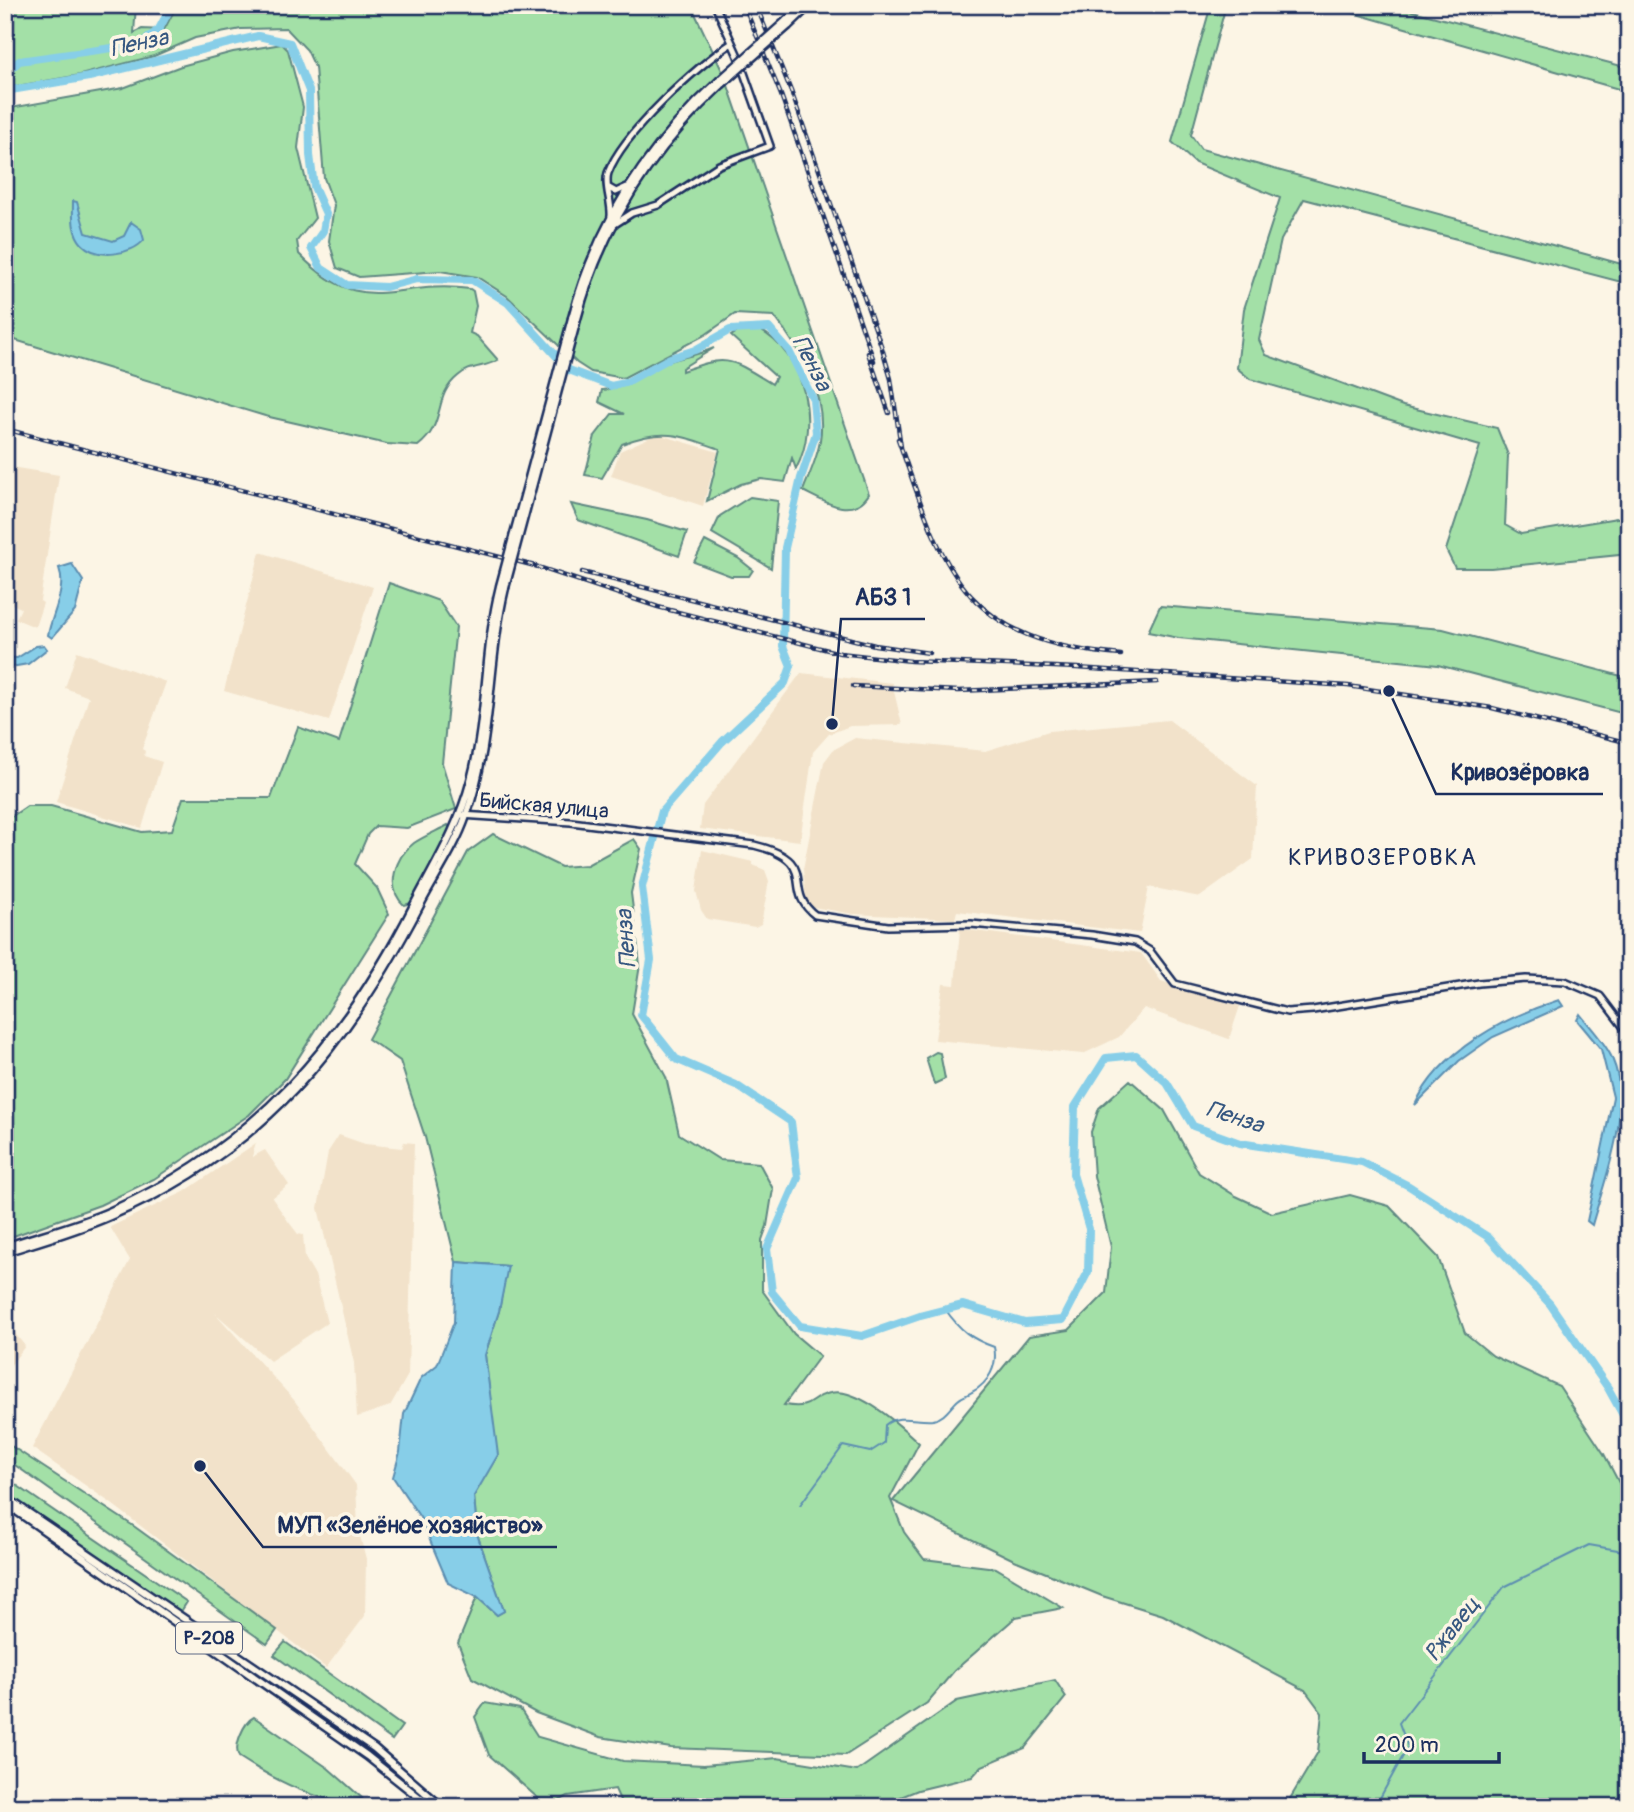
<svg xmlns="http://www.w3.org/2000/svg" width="1634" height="1812" viewBox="0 0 1634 1812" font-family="Pangolin,sans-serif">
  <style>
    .built { fill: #f2e2ca }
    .green { fill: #a3e0a7; stroke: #5f8882; stroke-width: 2 }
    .water { fill: #87cee8; stroke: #5c8eb1; stroke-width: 2 }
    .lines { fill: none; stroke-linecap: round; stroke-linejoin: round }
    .stream { stroke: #5c8eb1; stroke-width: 2 }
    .river { stroke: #87cee8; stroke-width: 8 }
    .tertiary-casing { stroke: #1b2f5e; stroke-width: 10 }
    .primary-casing { stroke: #1b2f5e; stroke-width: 11 }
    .tertiary { stroke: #fcf5e5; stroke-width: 5 }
    .primary { stroke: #fcf5e5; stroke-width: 6 }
    .rail-casing { stroke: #1b2f5e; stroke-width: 4.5 }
    .rail { stroke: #fcf5e5; stroke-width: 2; stroke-dasharray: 5; stroke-linecap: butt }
    .primary-bridge-casing { stroke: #1b2f5e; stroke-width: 11; stroke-linecap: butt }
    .primary-bridge { stroke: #fcf5e5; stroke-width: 6 }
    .labels { text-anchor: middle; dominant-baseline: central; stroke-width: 7; stroke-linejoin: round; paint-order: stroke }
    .shield { fill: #fcf5e5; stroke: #5e6a86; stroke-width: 2 }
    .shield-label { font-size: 19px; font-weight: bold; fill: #1b2f5e }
    .street-label { font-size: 21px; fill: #1b2f5e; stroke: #fcf5e5 }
    .water-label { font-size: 23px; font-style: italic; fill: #365780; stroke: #fcf5e5 }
    .quarter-label { font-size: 24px; letter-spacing: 2px; fill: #1b2f5e; stroke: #fcf5e5 }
    .leader { fill: none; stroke: #1b2f5e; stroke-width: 2.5 }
    .callout-dot { fill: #1b2f5e; stroke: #fcf5e5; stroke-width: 2.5 }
    .callout-label { font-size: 23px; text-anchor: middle; font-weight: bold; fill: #1b2f5e; stroke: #fcf5e5; stroke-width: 7; stroke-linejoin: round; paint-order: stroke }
  </style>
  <rect width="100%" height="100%" fill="#fcf5e5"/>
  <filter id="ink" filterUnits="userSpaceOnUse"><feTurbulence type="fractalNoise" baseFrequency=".0143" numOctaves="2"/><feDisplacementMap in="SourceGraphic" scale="14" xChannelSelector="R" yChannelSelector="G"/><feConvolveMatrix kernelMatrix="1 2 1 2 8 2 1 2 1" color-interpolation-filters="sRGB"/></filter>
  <g filter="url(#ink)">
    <path class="built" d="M657,434L718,452L703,506L611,476L620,451Z
      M5,466L59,475L40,601L43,603L35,627L16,619L21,608L5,601Z
      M260,552L373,587L329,721L224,691Z
      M77,651L166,682L142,749L145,751L144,756L162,762L142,828L56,802L89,697L65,688Z
      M801,673L892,683L902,725L850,726L829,734L813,752L800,841L700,829L703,805Z
      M1169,720L1257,786L1253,859L1200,897L1149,887L1140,933L957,911L955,919L853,914L813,907L806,899L803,869L824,762L833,750L855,738L985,751L1049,731Z
      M702,850L753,862V865L765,870L769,881L761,924L755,927L707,919L701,910L696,891Z
      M960,929L1141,953L1161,981L1240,1006L1229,1039L1144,1008L1119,1037L1083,1054L935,1040L943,984L955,985Z
      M339,1135L365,1144L402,1148L404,1142L414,1143L408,1375L390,1406L357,1417L354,1363L318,1208L328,1152Z
      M256,1143L252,1157L265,1150L289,1185L272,1198L288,1221L298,1234L303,1235L305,1258L315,1275L327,1323L270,1361L215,1313L294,1400L356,1485L358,1528L366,1559L365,1616L326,1668L112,1504L32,1448L130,1260L110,1227L184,1192Z
      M5,1321L25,1346L5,1373Z"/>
    <path class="green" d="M5,5H136L134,33L142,29L164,30L177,5H691L725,77L869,494C852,520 825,502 803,491C809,475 818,457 820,440C827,395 800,349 774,316L735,314L705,335L623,378L591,372L577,363L507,296L477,277L440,271L359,277L337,268L329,241L334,205L324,178L315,67L307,50L286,28L241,29L195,38L154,56L80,75L5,88Z
      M1211,5H1226L1191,135L1201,149L1629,266V284L1304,199L1281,240L1259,340L1266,355L1403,406L1497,428L1508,455L1505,525L1521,534L1629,516V554L1491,568H1455L1446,550L1480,446L1250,379L1237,368L1244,309L1280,198L1195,163L1172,142Z
      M1325,5H1390L1629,68V92Z
      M282,44L288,50L303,107L298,148L315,218L297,241L299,254C364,321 392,279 470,289L473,291L476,306L470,333L477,336L498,360C484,368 470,365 458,376C432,397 447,424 418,446L387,444L265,416L5,337V109L123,88L181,66L233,52Z
      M758,329C805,353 820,424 796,469L792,458L785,482L761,479L741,484L707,501L720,449C680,435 663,428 622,444L602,478L585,475L595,436L612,414H624L599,402L602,390C628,388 644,370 667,362C683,357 698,355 714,348L682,368V371C728,354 731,359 772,384L776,377L731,336L739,331Z
      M750,497L778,501L771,568L712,533L720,516Z
      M571,504L647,520L687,532L679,556L578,520Z
      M705,541L738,558L753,570L749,576H731L694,562Z
      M389,583L439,601L456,627L442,763L456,809L407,828L376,826L368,834L355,864L377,888L389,914L285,1079L249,1115L154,1179L100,1205L5,1239V821L27,806H51L142,832L172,830L183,798H271L298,727L339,742Z
      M1160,606L1443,629L1629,678V715L1438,665L1179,638L1148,632Z
      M448,825L452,829L411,903L404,905C385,888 395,857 414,843C424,836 437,831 448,825Z
      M493,834L561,867L587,865L634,839L641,849L631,893L640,965L632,1014L666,1077L679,1134L720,1160L759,1163L773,1189L767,1226L762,1240V1290L794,1334L820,1356L784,1405C815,1410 807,1398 830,1393C857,1386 901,1426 919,1443L890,1498L904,1532L924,1559L996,1568L1063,1608L1016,1617L954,1671L927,1703L846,1755L671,1748L600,1737L536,1713L472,1678L458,1643L477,1597L497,1615L504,1611L477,1534L474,1495L497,1455L485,1355L499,1311L507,1266L456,1262L425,1137L400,1061L368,1039L468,852Z
      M936,1052L940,1053L945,1079L934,1084L926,1058Z
      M1130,1080L1164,1110L1199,1173L1236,1196L1272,1213L1350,1195L1389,1206L1438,1257L1465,1333L1493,1356L1559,1386L1604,1454L1629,1502V1807H1285L1318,1752L1322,1713L1305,1690L1163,1615L1102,1596L1012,1559L893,1501L1029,1336L1069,1330L1106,1293L1111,1247L1094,1176L1091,1132L1099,1108Z
      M5,1442L135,1527L277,1630L267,1644L5,1458Z
      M9,1480L187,1602L180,1613L5,1494Z
      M285,1642L402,1726L392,1740L274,1655Z
      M1055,1680L1066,1697L1025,1748L982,1766L972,1777L918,1790L876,1807H623L615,1789L568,1796L548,1807L489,1755L475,1717L485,1703L520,1709L538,1737L623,1761L704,1765L777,1758L857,1771L957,1701Z
      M254,1717L328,1768L362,1798C330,1812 265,1774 239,1757C233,1746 244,1722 254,1717Z"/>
    <path class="water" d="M73,201L77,202L86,233L113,241L124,236L131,222L141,229L144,240C132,255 97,260 82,244C71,232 73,216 73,201Z
      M72,564L83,581L75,611L52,638L48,635C52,613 67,590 59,568Z
      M44,645L47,649L28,664L5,668V657L17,658L36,646Z
      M1559,1000L1563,1006L1493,1037L1459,1061L1415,1105C1439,1051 1505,1017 1559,1000Z
      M1580,1014C1591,1028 1605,1042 1612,1058C1634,1108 1606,1175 1592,1225L1587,1221L1613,1097L1601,1049L1577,1020Z
      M456,1262L508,1266L499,1311L485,1355L498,1455L474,1496L477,1534L504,1611L497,1615L477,1597L448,1583L421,1519L393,1477L400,1452L404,1414L421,1378L437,1365L454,1322Z"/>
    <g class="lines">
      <path class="stream" d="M800,1505L843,1446L870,1452L884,1443L885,1425C899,1413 917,1422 933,1420C945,1418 950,1407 958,1400C962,1396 968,1395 972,1392C989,1383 998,1365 994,1347C971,1339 960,1330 945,1309
        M1375,1807L1408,1747L1399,1723L1504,1587L1589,1545L1629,1552"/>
      <path class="river" d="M5,76L19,61L141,44L159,29L172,5
        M5,91L89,77L258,36L290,43L309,91L310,155L314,187L326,214L323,231L311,248L321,268L347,285L386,287L417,279L472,280L508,303L569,370L611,386L625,383L670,358L695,350L730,330L769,328L789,351L813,399L816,433L801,478L785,548L783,646L791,666L785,683L722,742L662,811L642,887L651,960L641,1015L676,1059L736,1085L791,1122L798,1178L767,1249L772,1292L800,1326L862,1336L920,1316L963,1305L1025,1323L1063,1320L1088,1272L1089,1229L1073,1174L1075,1107L1106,1058L1136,1055L1167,1083L1193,1126L1240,1143L1362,1162L1409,1186L1488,1237L1550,1304L1608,1388L1629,1426"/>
      <defs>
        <path id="tertiary" d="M609,188L616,192L627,187
          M611,216C612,202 604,185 608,173C623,133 696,67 732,43
          M615,224L632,213L658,205L719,165L770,146L738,56L715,5
          M461,815L571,822L754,845C823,862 780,888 815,915L888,926L971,924L1092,935L1135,942L1150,951L1175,984L1287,1012L1313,1010L1479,983L1526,979L1565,981L1600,996L1629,1034"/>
        <path id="primary" d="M786,21L803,5
          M788,26L810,5
          M572,318C597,223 648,146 719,81
          M577,319C601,227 651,150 721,85
          M5,1247C40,1235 77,1226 111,1211C255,1147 344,1043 414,905C436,863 459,826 471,780C488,716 484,650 500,586
          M5,1252C40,1241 76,1231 110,1216C262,1152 346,1047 420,905C435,876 455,848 466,816C493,742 487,663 505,588
          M5,1497L374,1748L442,1807
          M5,1503L367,1756L431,1807"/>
      </defs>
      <use href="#tertiary" class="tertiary-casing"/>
      <use href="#primary" class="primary-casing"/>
      <use href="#tertiary" class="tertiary"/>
      <use href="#primary" class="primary"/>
      <defs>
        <path id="rail" d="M744,5L781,95L874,361
          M756,5L791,91L882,348L891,379L901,447
          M868,353L889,413
          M5,429L535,566L658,607L840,653L911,661L1077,668L1348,686L1492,708L1629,743
          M898,439C945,574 963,641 1121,655
          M582,572L875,645L929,653
          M853,686L959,691L1157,682"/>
      </defs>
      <use href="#rail" class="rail-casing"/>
      <use href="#rail" class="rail"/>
      <defs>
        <path id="primary-bridge" d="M719,81L786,21
          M721,85L788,26
          M500,586L572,318
          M505,588L577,319"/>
      </defs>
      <use href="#primary-bridge" class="primary-bridge-casing"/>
      <use href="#primary-bridge" class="primary-bridge"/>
    </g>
  </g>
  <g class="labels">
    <rect class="shield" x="176" y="1622.5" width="66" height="31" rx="5"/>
    <g class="shield-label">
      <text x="209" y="1638">Р-208</text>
    </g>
    <g class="street-label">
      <text transform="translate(544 806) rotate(5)">Бийская улица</text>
    </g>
    <g class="water-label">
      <text transform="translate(139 43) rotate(-12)">Пенза</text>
      <text transform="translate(812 363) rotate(63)">Пенза</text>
      <text transform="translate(626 939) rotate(-94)">Пенза</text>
      <text transform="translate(1235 1117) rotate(18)">Пенза</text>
      <text transform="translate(1452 1629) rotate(-52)">Ржавец</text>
    </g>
    <g class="quarter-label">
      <text x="1383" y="857">КРИВОЗЕРОВКА</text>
    </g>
  </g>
  <path class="leader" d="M832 724L841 619H925M1389 691L1436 794H1603M200 1466L263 1547H557"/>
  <g class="callout-dot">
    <circle cx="832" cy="724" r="7"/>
    <circle cx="1389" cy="691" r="7"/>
    <circle cx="200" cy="1466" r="7"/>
  </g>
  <g class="callout-label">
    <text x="883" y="605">АБЗ 1</text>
    <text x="1520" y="780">Кривозёровка</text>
    <text x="410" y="1533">МУП «Зелёное хозяйство»</text>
  </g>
  <rect width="1634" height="1812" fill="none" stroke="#fcf5e5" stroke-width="28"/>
  <rect x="14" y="14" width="1606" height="1784" fill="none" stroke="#1b2f5e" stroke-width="2.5" filter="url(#ink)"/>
  <path d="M1364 1752v10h135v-10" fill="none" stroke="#1b2f5e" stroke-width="3.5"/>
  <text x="1375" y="1752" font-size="21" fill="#1b2f5e" stroke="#fcf5e5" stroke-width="5" paint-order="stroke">200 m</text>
</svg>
